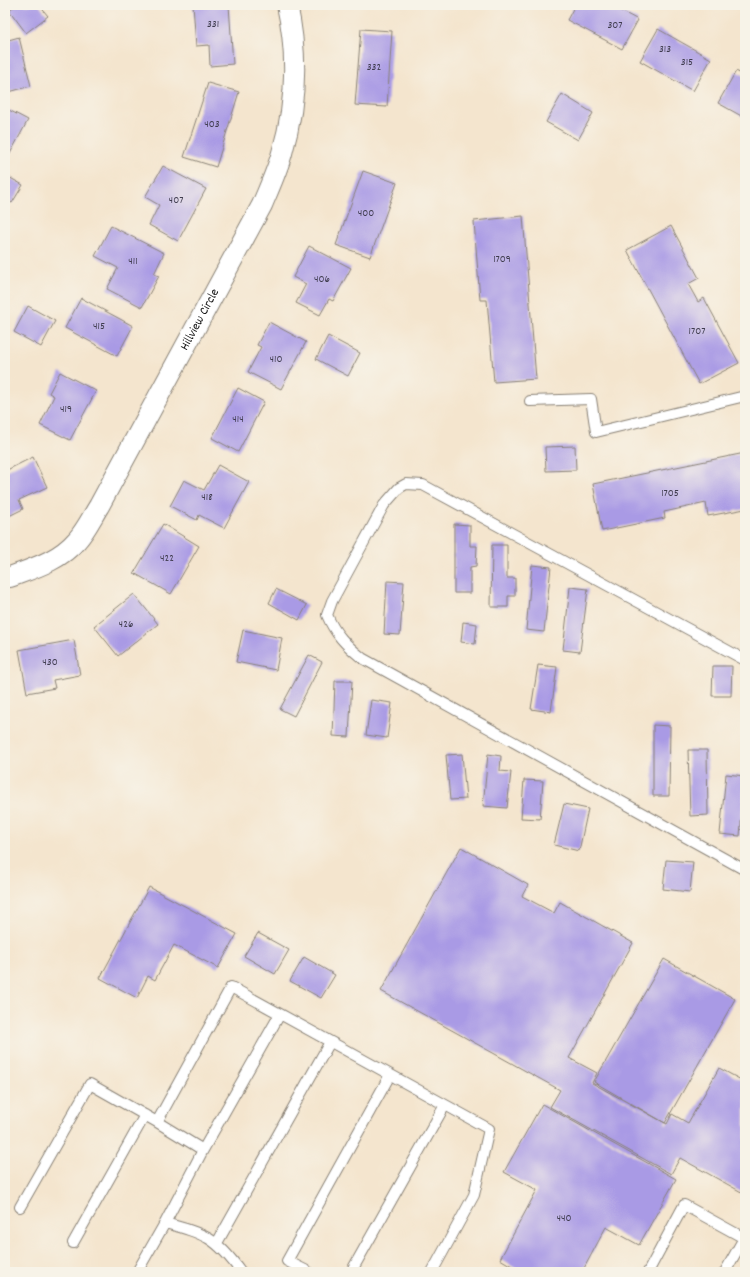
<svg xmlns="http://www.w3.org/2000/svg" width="750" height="1277" viewBox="0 0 750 1277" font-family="Dekko,sans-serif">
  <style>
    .building { fill: #a99ae5 }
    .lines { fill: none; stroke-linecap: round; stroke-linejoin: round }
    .lane-casing { stroke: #888075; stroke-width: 12 }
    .street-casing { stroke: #888075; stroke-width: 22 }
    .lane { stroke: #fff; stroke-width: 10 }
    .street { stroke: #fff; stroke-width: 20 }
    .labels { text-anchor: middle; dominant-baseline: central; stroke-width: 3.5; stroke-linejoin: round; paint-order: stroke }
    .number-label { font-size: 11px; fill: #3f3c4e }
    .street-label { font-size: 13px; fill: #1c1c1c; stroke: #f7f3e8 }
  </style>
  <rect width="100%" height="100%" fill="#f7f3e8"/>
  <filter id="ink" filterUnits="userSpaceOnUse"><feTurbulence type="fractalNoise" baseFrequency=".025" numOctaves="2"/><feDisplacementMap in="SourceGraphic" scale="8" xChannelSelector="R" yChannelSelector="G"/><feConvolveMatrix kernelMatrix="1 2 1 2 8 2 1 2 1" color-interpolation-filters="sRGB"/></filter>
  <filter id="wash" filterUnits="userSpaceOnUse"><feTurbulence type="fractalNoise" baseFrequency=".012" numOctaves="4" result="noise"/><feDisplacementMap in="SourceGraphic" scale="16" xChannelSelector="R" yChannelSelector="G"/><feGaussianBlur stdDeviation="0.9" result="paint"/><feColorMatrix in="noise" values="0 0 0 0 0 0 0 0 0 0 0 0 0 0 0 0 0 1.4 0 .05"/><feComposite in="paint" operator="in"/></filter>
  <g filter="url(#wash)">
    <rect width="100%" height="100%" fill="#f4e5ce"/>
    <g id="blocks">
      <path class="building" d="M16,5H39L48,16L26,33L9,10Z
        M193,5H229L233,64L210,66L209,45L196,46Z
        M575,5H610L638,20L622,49L567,20Z
        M361,29L392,31L387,107L355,105Z
        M658,29L711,59L693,91L640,61Z
        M19,37L31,86L5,93V41Z
        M736,71L745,76V118L718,103Z
        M208,83L239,92L216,167L184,157Z
        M562,94L593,113L578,140L546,122Z
        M5,108L28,120L5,163Z
        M163,166L206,189L178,241L149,225L159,205L145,197Z
        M363,171L397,183L370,257L336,245Z
        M5,175L23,185L12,203L5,199Z
        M523,216L536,379L494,382L487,300H480L474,221Z
        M111,226L164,253L154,274L159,276L142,307L107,289L118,268L95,256Z
        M671,226L699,278L688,284L698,302L704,298L739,363L699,384L627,250Z
        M309,246L351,268L333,301L329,299L320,315L296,303L306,284L293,277Z
        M81,298L133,326L117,356L65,328Z
        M28,306L55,321L41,347L14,332Z
        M269,322L306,342L281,389L248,372L261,347L257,345Z
        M328,336L360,353L348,376L316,359Z
        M60,372L96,391L70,440L40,425L54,396L49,393Z
        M238,388L264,402L238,452L212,438Z
        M575,446L576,470L546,471L545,447Z
        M745,453V509L708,516L706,503L664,512L665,518L602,531L593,484Z
        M33,457L47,487L19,500L23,509L5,518V471Z
        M218,465L249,482L224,528L199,515L197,520L170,506L184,480L204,490Z
        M163,524L199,546L171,594L134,573Z
        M454,524L470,525V546H477L476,566L470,567V593H454Z
        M492,545H507V578H515V596H508V607H491Z
        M532,565L551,567L544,632L526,630Z
        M387,581L404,582L400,635L384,634Z
        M570,587L588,589L580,652L563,650Z
        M276,589L307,605L299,620L269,603Z
        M134,594L158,624L118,656L94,626Z
        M463,622L477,624L475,644L461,642Z
        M243,630L282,638L276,670L236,662Z
        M74,640L80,675L53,680L55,688L27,693L19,650Z
        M309,655L322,662L294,716L280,709Z
        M538,665L557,667L551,712L531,709Z
        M713,666H732L731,696H712Z
        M335,681H352L349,737L333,736Z
        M371,700L392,703L387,738L366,735Z
        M653,725L670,726L669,796H653Z
        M688,750H707L708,815L690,816Z
        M462,754L466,799L450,800L446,755Z
        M488,754L501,756L500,771L511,772L507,808L483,806Z
        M726,774L745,776L740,836L720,834Z
        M524,780L543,781L540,819L521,818Z
        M564,804L588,809L579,851L554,845Z
        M461,847L528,885L522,896L554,913L560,902L633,943L569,1058L597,1073L592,1083L667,1124L672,1114L688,1123L719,1068L745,1082V1194L680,1158L671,1174L550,1107L560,1090L381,991Z
        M666,860L693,862L690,892L663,889Z
        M149,887L237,934L218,968L174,945L155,980L148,976L137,998L100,978Z
        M258,933L289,950L275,974L244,956Z
        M304,957L335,975L321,998L290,981Z
        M664,959L735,999L665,1123L594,1082Z
        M542,1104L676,1179L639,1245L606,1227L582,1272H522L500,1259L537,1190L504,1172Z"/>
    </g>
  </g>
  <g filter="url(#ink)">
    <use href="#blocks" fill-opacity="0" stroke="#888075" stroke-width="1"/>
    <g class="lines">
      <defs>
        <path id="lane" d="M530,401L591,399L596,432L745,396
          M745,660L423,485L406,484L399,488L384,505L332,601L327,615C335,634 346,645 362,658L745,870
          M157,1122L203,1150L165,1223
          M203,1150L280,1014
          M20,1207L90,1084L157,1122L231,987L489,1129L474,1195L432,1272
          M73,1243L145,1115
          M217,1243L330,1042
          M137,1272L165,1223C205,1234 216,1237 241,1272
          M309,1272L287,1261L390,1075
          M351,1272L445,1105
          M648,1272L684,1205L744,1238L725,1272"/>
        <g id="street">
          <path id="s1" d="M5,577H10C34,568 59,561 77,540C86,530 92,517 99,506L262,205C269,188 277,171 282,153C296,105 298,54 287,5"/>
        </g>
      </defs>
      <use href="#lane" class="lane-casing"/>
      <use href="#street" class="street-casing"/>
      <use href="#lane" class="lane"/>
      <use href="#street" class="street"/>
    </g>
  </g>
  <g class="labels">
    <g class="number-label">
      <text x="213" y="25">331</text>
      <text x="615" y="26">307</text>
      <text x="665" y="50">313</text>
      <text x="687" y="63">315</text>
      <text x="374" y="68">332</text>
      <text x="212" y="125">403</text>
      <text x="176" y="201">407</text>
      <text x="366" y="214">400</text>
      <text x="502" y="260">1709</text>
      <text x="133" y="262">411</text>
      <text x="322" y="280">406</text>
      <text x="99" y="327">415</text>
      <text x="697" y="332">1707</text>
      <text x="276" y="360">410</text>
      <text x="66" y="410">419</text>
      <text x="238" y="420">414</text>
      <text x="670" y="494">1705</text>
      <text x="207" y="498">418</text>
      <text x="167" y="559">422</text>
      <text x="126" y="625">426</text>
      <text x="50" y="663">430</text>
      <text x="564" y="1219">440</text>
    </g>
    <g class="street-label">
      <text stroke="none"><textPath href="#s1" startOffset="335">Hillview Circle</textPath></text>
    </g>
  </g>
  <rect width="750" height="1277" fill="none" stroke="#f7f3e8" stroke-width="20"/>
</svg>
